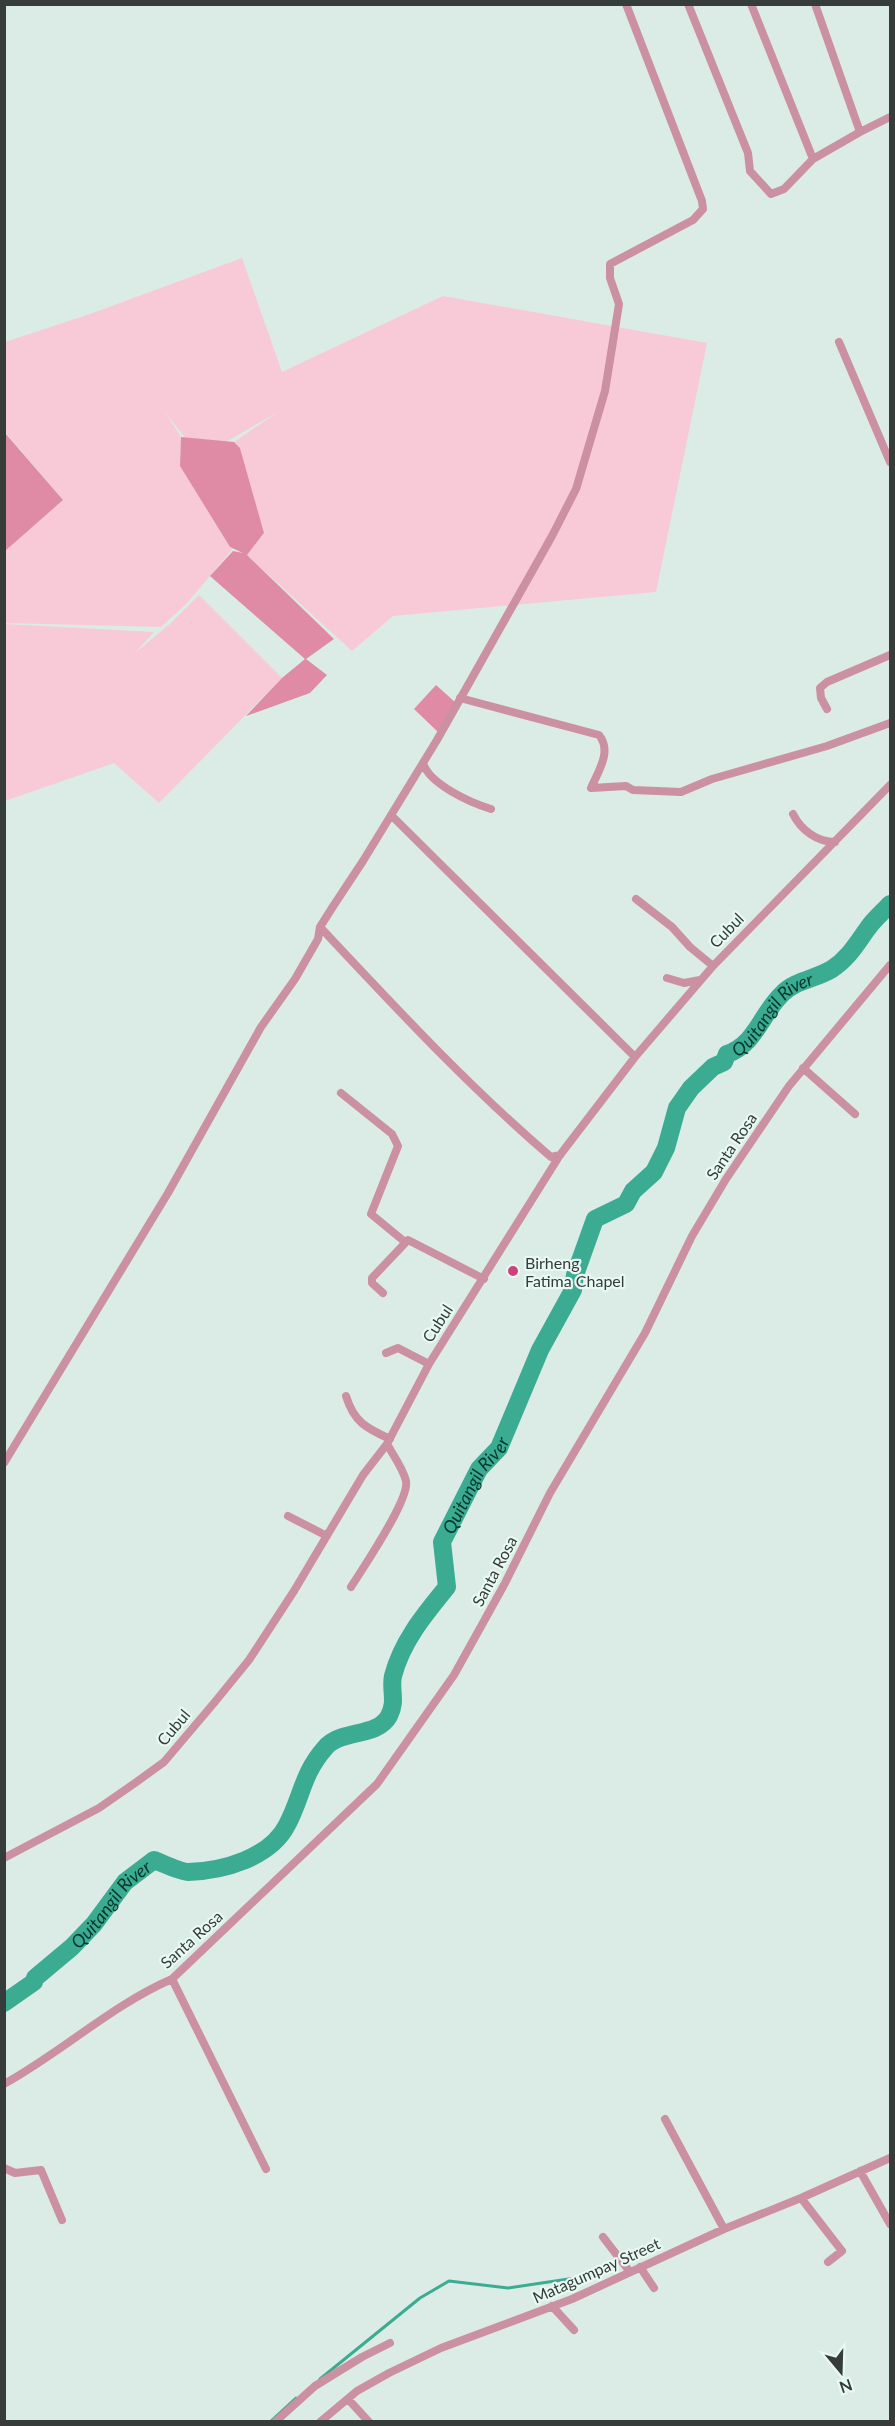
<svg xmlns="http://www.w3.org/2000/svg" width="895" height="2426" viewBox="0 0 895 2426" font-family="Lato,sans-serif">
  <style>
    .green { fill: #f8cad7 }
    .forest { fill: #df8ba5 }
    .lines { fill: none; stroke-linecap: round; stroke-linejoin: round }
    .stream { stroke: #3bab92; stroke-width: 3 }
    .river { stroke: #3bab92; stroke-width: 18 }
    .street { stroke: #cb90a1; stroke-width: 8 }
    .poi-dot { fill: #cd4279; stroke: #e8f9f4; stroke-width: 2 }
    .labels { text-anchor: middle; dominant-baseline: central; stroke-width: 4.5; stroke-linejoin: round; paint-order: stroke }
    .street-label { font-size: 16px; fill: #353c3a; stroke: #e8f9f4 }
    .poi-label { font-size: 16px; fill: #353c3a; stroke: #e8f9f4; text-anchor: start }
    .water-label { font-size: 18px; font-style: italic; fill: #02362c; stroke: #e8f9f4 }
  </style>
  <rect width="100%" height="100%" fill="#dbebe6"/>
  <path class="green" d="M242,258L282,372L443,296L707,343L656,592L393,616L352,651L247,555L268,529L264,533L240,448L234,442L278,412L200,457L165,412L181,437L180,466L232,550L187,603L161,627L5,623L4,551L63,500L5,432V342L90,314Z
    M199,595L282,678L159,803L114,763L5,801L4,624L154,632L135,653L171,623Z"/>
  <path class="forest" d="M5,433L63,500L5,551H4Z
    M181,437L234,442L240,448L264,533L247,555L334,639L306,659L327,675L310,693L246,716L282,678L305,659L210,576L233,551L243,553L230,547L180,466Z
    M436,685L456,703L439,733L414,709Z"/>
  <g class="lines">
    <path class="stream" d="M630,2258L642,2253
      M320,2379L420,2298L449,2281L508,2288L582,2277L614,2264
      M270,2422L296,2398"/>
    <path class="river" id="s1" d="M4,2003L34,1982L35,1978L72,1947L94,1924L125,1882L154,1860C162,1863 181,1872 188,1872C223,1871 270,1858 287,1825C302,1797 302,1774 325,1748C340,1729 377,1738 389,1716C397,1701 390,1690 393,1676C402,1641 425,1614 447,1587L442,1542L479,1469L499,1448L540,1350L573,1290L575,1275L595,1219L626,1204L633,1191L654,1172L666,1148L677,1108L691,1088L713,1067L724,1062L727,1054C756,1044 761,1014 782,994C795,980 816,979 832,969C848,959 857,943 868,928C874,919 883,912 890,904"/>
    <path class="street" d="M688,4L748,153L750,171L771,194L784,189L813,159L860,132L815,4
      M751,4L813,159
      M860,132L890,117
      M839,342L890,462
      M460,698L599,735C612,751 599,770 591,788L626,786L633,790L681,792L712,779L827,746L890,723
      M827,709L821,698L820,688L827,682L890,655
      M423,763C429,784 471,803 491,809
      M793,814C801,830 817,842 835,842
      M391,815L635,1057
      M636,899L672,927L690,947L713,966
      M320,927C395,1007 468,1086 551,1157L560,1155
      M667,978L684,983L700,980
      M803,1068L855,1114
      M341,1093L392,1134L398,1146L371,1214L405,1242
      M383,1293L372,1283V1278L408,1240L484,1279
      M386,1353L398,1348L429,1364
      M346,1396C354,1422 366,1428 390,1439
      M4,1463L168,1193L261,1027L295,979L318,939L320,927L332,908L363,861L437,740L552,536L576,489L605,391L619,304L610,278V264L693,220L703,209L702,201L626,4
      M288,1516L327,1536
      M351,1587C363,1568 410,1499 406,1481C403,1468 393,1455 387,1444
      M4,1858L99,1808L135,1783L164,1762L214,1703L249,1660L294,1591L363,1475L387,1444L429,1364L560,1155L635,1057L713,966L890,785
      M172,1979L266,2169
      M4,2084C62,2052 112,2005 172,1979L377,1784L454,1675L504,1585L550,1493L645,1333L692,1236L726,1179L789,1086L890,965
      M665,2119L724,2229
      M4,2168L15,2173L41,2170L62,2220
      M860,2171L890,2224
      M801,2198L842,2251L828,2262
      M603,2237L630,2272
      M640,2267L654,2288
      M552,2306L574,2330
      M348,2399L369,2422
      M275,2422L315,2386L362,2357L390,2343
      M320,2422L357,2391L389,2373L441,2348L572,2299L724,2229L801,2198L890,2158"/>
  </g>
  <circle class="poi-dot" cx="513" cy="1271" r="6"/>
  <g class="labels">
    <g class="street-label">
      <text transform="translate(726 930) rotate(-46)">Cubul</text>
      <text transform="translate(731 1146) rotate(-56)">Santa Rosa</text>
      <text transform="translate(437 1323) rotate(-57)">Cubul</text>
      <text transform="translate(494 1571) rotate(-62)">Santa Rosa</text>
      <text transform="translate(173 1727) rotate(-50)">Cubul</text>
      <text transform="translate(191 1939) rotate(-42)">Santa Rosa</text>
      <text transform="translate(596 2270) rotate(-24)">Matagumpay Street</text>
    </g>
    <g class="poi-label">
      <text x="525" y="1262">Birheng<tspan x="525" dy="18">Fatima Chapel</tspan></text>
    </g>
    <g class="water-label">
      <text stroke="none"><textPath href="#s1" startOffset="1354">Quitangil River</textPath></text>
      <text stroke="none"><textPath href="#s1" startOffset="777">Quitangil River</textPath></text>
      <text stroke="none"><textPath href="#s1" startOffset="147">Quitangil River</textPath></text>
    </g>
  </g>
  <rect width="895" height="2426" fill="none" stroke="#353c3a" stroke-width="12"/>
  <g transform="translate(841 2372) rotate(161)" stroke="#e8f9f4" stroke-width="4.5" paint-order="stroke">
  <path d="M0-4.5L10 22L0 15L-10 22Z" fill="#353c3a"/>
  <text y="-9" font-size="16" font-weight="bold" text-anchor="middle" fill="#353c3a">N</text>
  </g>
</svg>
